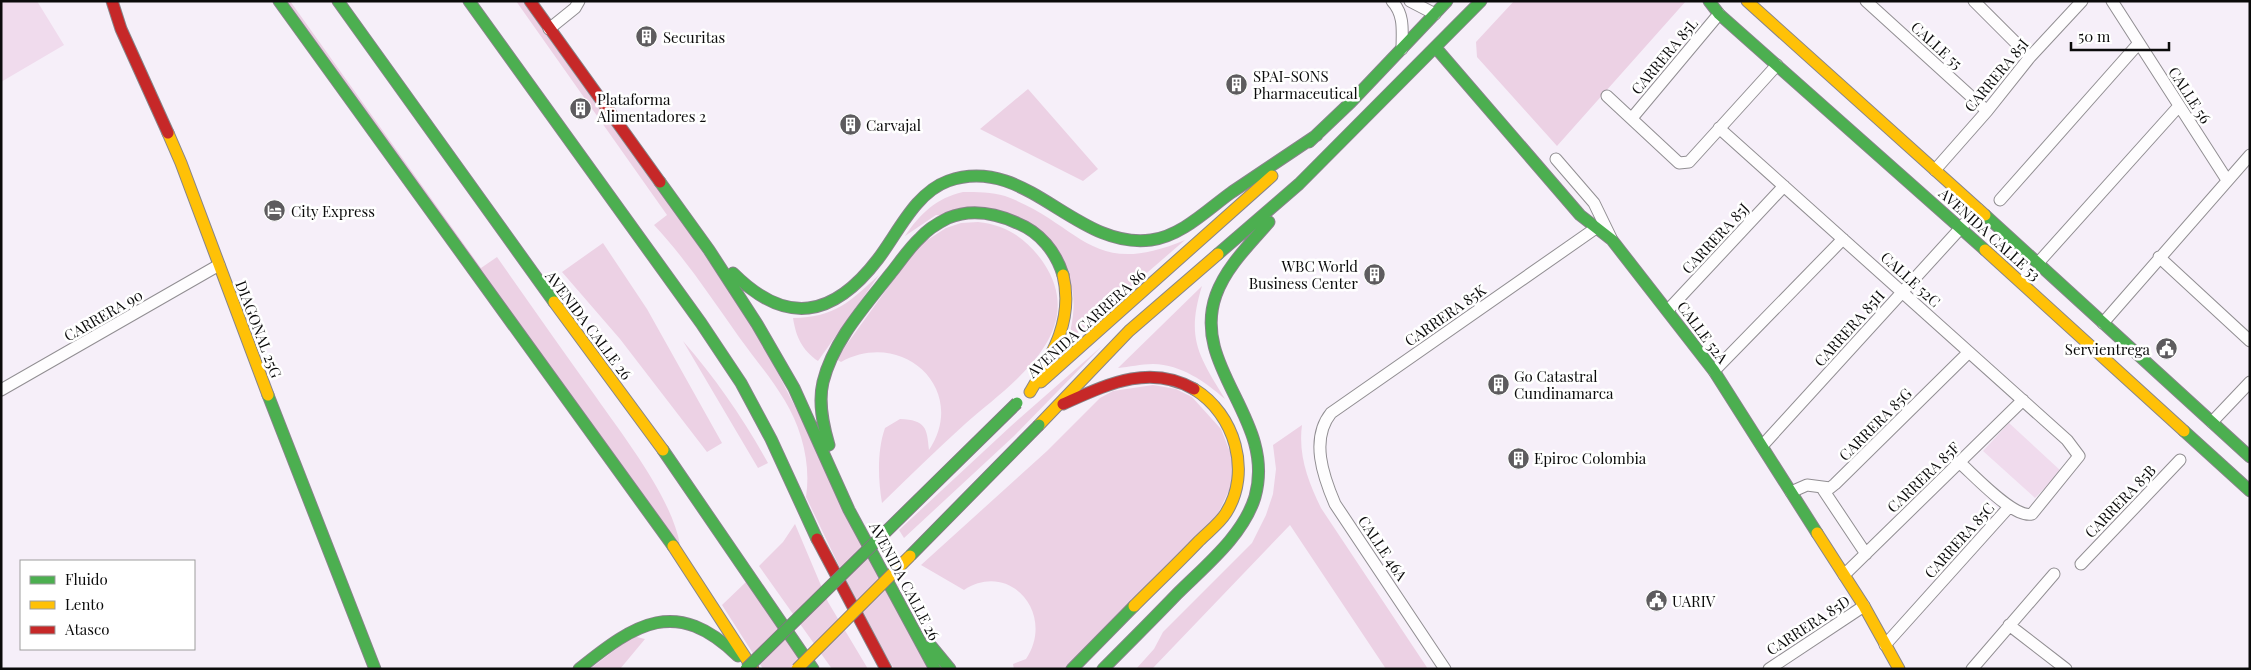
<svg xmlns="http://www.w3.org/2000/svg" width="2251" height="670" viewBox="0 0 2251 670" font-family="'Playfair Display',serif">
  <style>
    .green { fill: #ecd1e4 }
    .pitch { fill: #f0dbed }
    .lines { fill: none; stroke-linecap: round; stroke-linejoin: round }
    .street-casing { stroke: #918e92; stroke-width: 13 }
    .fast-casing { stroke: #878489; stroke-width: 13 }
    .slow-casing { stroke: #878489; stroke-width: 13 }
    .jam-casing { stroke: #878489; stroke-width: 13 }
    .street { stroke: #fefdfe; stroke-width: 11 }
    .fast { stroke: #4caf50; stroke-width: 11 }
    .slow { stroke: #ffc107; stroke-width: 11 }
    .jam { stroke: #c62828; stroke-width: 11 }
    .fast-bridge-casing { stroke: #7e7b7f; stroke-width: 13; stroke-linecap: butt }
    .slow-bridge-casing { stroke: #7e7b7f; stroke-width: 13; stroke-linecap: butt }
    .fast-bridge { stroke: #4caf50; stroke-width: 11 }
    .slow-bridge { stroke: #ffc107; stroke-width: 11 }
    .labels { text-anchor: middle; dominant-baseline: central; stroke-width: 5; stroke-linejoin: round; paint-order: stroke }
    .poi-label { font-size: 15px; fill: #0b0b0b; stroke: #fff; text-anchor: start }
    .street-label { font-size: 15px; fill: #0b0b0b; stroke: #fff }
  </style>
  <rect width="100%" height="100%" fill="#f6eff9"/>
  <path class="green" d="M285,1H290L481,268L497,257C530,304 563,351 596,397C624,437 672,498 680,545Z
    M516,1H522L678,216L759,336L929,669H894L864,618L806,497C809,477 807,457 801,437C790,399 762,369 739,337C712,299 686,259 654,225L667,215Z
    M1514,1H1686L1557,146L1477,57L1476,42Z
    M1028,89L1098,169L1083,181L980,129Z
    M963,192C977,192 992,192 1005,196C1083,225 1090,280 1185,240L1068,341C1084,279 1064,269 1029,222L936,215L905,236C920,214 936,198 963,192Z
    M978,222C1007,225 1027,239 1043,262C1091,333 1010,384 965,424C936,450 909,477 882,503C878,479 877,451 885,428L900,419C926,420 927,428 929,450C969,390 903,328 841,362L836,359L918,246L946,228L961,223Z
    M603,243L647,309L722,443L707,452L620,339L562,272Z
    M879,275L818,361C802,350 796,337 793,318C836,317 849,302 879,275Z
    M1202,286C1186,338 1198,355 1225,399C1204,381 1182,365 1153,364C1141,364 1129,367 1118,368Z
    M683,341C716,379 743,418 768,463L758,468Z
    M1102,346L1014,436L904,538L899,530L1011,426Z
    M1153,385L1176,389L1192,397L1221,429L1232,457V484L1216,518L1068,669H1014L1013,664L1026,659C1056,614 1010,560 964,590L921,565L1047,451L1100,398L1113,391Z
    M1302,425C1298,455 1308,481 1321,508L1428,669H1386L1290,525L1152,669H1136L1154,649L1163,632L1252,543L1266,515L1273,494L1276,469L1273,445Z
    M795,524L828,602L868,669H832L759,566L783,542Z
    M746,582L808,669H763L722,605Z
    M633,636L645,639L620,669H590Z"/>
  <path class="pitch" d="M1,1H37L64,45L1,82Z
    M2009,423L2061,471L2035,498L1983,451Z"/>
  <g class="lines">
    <defs>
      <path id="street" d="M1392,1C1405,15 1402,32 1402,49
        M1410,1L1435,14
        M1866,1L1987,111
        M1974,1L2030,57
        M2112,1L2227,180
        M549,29L575,8L579,1
        M1607,96L1679,163L1689,162L1777,65
        M1632,118L1719,14
        M1719,128L2067,440L2079,456L2032,514C2014,519 1974,475 1959,462
        M1556,159L1594,203L1611,238
        M1935,170L1987,111L2030,57L2082,1
        M2000,200L2139,43
        M2159,257L2250,341
        M2038,263L2179,106
        M1668,310L1784,186
        M2103,323L2250,155
        M1714,371L1843,239
        M1,390L219,265
        M2212,422L2250,382
        M1762,446L1978,209
        M1822,488L1866,554
        M1791,492L1807,485L1830,488L1835,484L1969,352
        M2081,564L2180,460
        M1844,575L2023,400
        M2009,625L2066,669
        M1885,645L2009,507
        M1445,669L1335,504C1323,476 1310,439 1331,413L1596,228
        M1769,669L1864,606
        M1972,669L2054,574"/>
      <path id="fast" d="M279,1L673,546
        M338,1L554,302
        M469,1L701,323L741,383L771,439L817,539
        M1709,1L1719,14L1985,250
        M1436,48L1580,215L1612,240L1714,371L1817,533
        M1309,142L1351,102L1447,1
        M660,182L709,250L757,324L794,388L849,510L935,669
        M1985,215L2250,457
        M1218,254L1299,184L1481,1
        M733,273C786,326 833,318 878,259C898,233 915,193 948,181C1026,153 1075,250 1151,240C1182,236 1208,209 1232,192C1260,173 1289,154 1317,135
        M268,395L375,669
        M2184,431L2250,491
        M829,445C823,425 818,403 823,382C833,341 866,305 891,273C900,262 909,248 920,238C927,230 938,223 948,218C970,209 995,213 1017,223C1040,232 1056,252 1063,275
        M663,450L813,669
        M931,646L950,669
        M579,669C636,623 676,596 738,656
        M1072,669L1134,606
        M1103,669C1128,644 1153,619 1177,594C1205,566 1243,536 1255,497C1277,419 1190,368 1216,295C1226,267 1250,244 1269,222"/>
      <path id="slow" d="M1747,1L1985,215
        M168,133L181,163L268,395
        M1985,250L2184,431
        M554,302L663,450
        M1041,382L1272,176
        M1030,392C1052,355 1074,320 1063,275
        M1039,425L1129,331L1218,254
        M1817,533L1864,606L1899,669
        M673,546L753,669
        M1134,606C1156,584 1178,563 1199,541C1208,532 1220,523 1226,513C1252,472 1235,414 1194,389"/>
      <path id="jam" d="M112,1L121,29L168,133
        M530,1L660,182
        M1063,404C1106,385 1149,363 1194,389
        M817,539L886,669"/>
    </defs>
    <use href="#street" class="street-casing"/>
    <use href="#fast" class="fast-casing"/>
    <use href="#slow" class="slow-casing"/>
    <use href="#jam" class="jam-casing"/>
    <use href="#street" class="street"/>
    <use href="#fast" class="fast"/>
    <use href="#slow" class="slow"/>
    <use href="#jam" class="jam"/>
    <defs>
      <path id="fast-bridge" d="M910,556L1039,425
        M746,669L1017,403"/>
      <path id="slow-bridge" d="M797,669L910,556"/>
    </defs>
    <use href="#fast-bridge" class="fast-bridge-casing"/>
    <use href="#slow-bridge" class="slow-bridge-casing"/>
    <use href="#fast-bridge" class="fast-bridge"/>
    <use href="#slow-bridge" class="slow-bridge"/>
  </g>
  <defs>
    <symbol id="building-disc" viewBox="-11 -11 22 22"><circle r="9.5" fill="#5d5b5e" stroke="#fff"/><path d="M-4-6H4V6H1V3H-1V6H-4ZM-2.5-4.3h1.7v1.8h-1.7ZM.8-4.3h1.7v1.8H.8ZM-2.5-1h1.7V.8h-1.7ZM.8-1h1.7V.8H.8Z" fill="#fff"/></symbol>
    <symbol id="hotel-disc" viewBox="-11 -11 22 22"><circle r="9.5" fill="#5d5b5e" stroke="#fff"/><path d="M-6-4.5h1.5V1H6V5H4.5V3h-9V5H-6ZM-4 0a1.8 1.8 0 1 1 3.6 0ZM.5 0V-2.5h3Q6-2.5 6 0Z" fill="#fff"/></symbol>
    <symbol id="civic-disc" viewBox="-11 -11 22 22"><circle r="9.5" fill="#5d5b5e" stroke="#fff"/><path d="M-.6-6.5H3V-4.5H.6V-3L4-1V1h2V6H-6V1h2V-1L-.6-3ZM-1.2 2.5V6h2.4V2.5Z" fill="#fff"/></symbol>
  </defs>
  <g fill-rule="evenodd">
    <use href="#building-disc" x="634" y="24" width="25" height="25"/>
    <use href="#building-disc" x="1224" y="72" width="25" height="25"/>
    <use href="#building-disc" x="568" y="96" width="25" height="25"/>
    <use href="#building-disc" x="838" y="112" width="25" height="25"/>
    <use href="#hotel-disc" x="262" y="198" width="25" height="25"/>
    <use href="#building-disc" x="1362" y="262" width="25" height="25"/>
    <use href="#civic-disc" x="2154" y="336" width="25" height="25"/>
    <use href="#building-disc" x="1486" y="372" width="25" height="25"/>
    <use href="#building-disc" x="1506" y="446" width="25" height="25"/>
    <use href="#civic-disc" x="1644" y="588" width="25" height="25"/>
  </g>
  <g class="labels">
    <g class="poi-label">
      <text x="663" y="37">Securitas</text>
      <text x="1253" y="76">SPAI-SONS<tspan x="1253" dy="17">Pharmaceutical</tspan></text>
      <text x="597" y="99">Plataforma<tspan x="597" dy="17">Alimentadores 2</tspan></text>
      <text x="866" y="125">Carvajal</text>
      <text x="291" y="211">City Express</text>
      <text x="1358" y="266" text-anchor="end">WBC World<tspan x="1358" dy="17">Business Center</tspan></text>
      <text x="2150" y="349" text-anchor="end">Servientrega</text>
      <text x="1514" y="376">Go Catastral<tspan x="1514" dy="17">Cundinamarca</tspan></text>
      <text x="1534" y="458">Epiroc Colombia</text>
      <text x="1672" y="601">UARIV</text>
    </g>
    <g class="street-label">
      <text transform="translate(1937 45) rotate(42)">CALLE 55</text>
      <text transform="translate(1664 56) rotate(-50)">CARRERA 85L</text>
      <text transform="translate(1996 75) rotate(-50)">CARRERA 85I</text>
      <text transform="translate(2190 95) rotate(57)">CALLE 56</text>
      <text transform="translate(1990 234) rotate(42)">AVENIDA CALLE 53</text>
      <text transform="translate(1715 238) rotate(-47)">CARRERA 85J</text>
      <text transform="translate(1911 279) rotate(42)">CALLE 52C</text>
      <text transform="translate(103 315) rotate(-30)">CARRERA 90</text>
      <text transform="translate(1445 315) rotate(-35)">CARRERA 85K</text>
      <text transform="translate(1086 323) rotate(-42)">AVENIDA CARRERA 86</text>
      <text transform="translate(589 325) rotate(53)">AVENIDA CALLE 26</text>
      <text transform="translate(1849 328) rotate(-48)">CARRERA 85H</text>
      <text transform="translate(259 329) rotate(69)">DIAGONAL 25G</text>
      <text transform="translate(1703 332) rotate(53)">CALLE 52A</text>
      <text transform="translate(1875 424) rotate(-45)">CARRERA 85G</text>
      <text transform="translate(1923 477) rotate(-44)">CARRERA 85F</text>
      <text transform="translate(2120 501) rotate(-46)">CARRERA 85B</text>
      <text transform="translate(1959 540) rotate(-48)">CARRERA 85C</text>
      <text transform="translate(1383 548) rotate(56)">CALLE 46A</text>
      <text transform="translate(905 581) rotate(62)">AVENIDA CALLE 26</text>
      <text transform="translate(1808 625) rotate(-33)">CARRERA 85D</text>
    </g>
  </g>
  <rect width="2251" height="670" fill="none" stroke="#0b0b0b" stroke-width="5"/>
  <rect x="20" y="560" width="175" height="90" fill="#ffffff" stroke="#9d9d9d"/>
  <rect x="30" y="576" width="25" height="8" fill="#4caf50" stroke="#9d9d9d"/>
  <text x="65" y="585" font-size="15" fill="#0b0b0b">Fluido</text>
  <rect x="30" y="601" width="25" height="8" fill="#ffc107" stroke="#9d9d9d"/>
  <text x="65" y="610" font-size="15" fill="#0b0b0b">Lento</text>
  <rect x="30" y="626" width="25" height="8" fill="#c62828" stroke="#9d9d9d"/>
  <text x="65" y="635" font-size="15" fill="#0b0b0b">Atasco</text>
  <path d="M2071 42v8h98v-8" fill="none" stroke="#0b0b0b" stroke-width="2.5"/>
  <text x="2078" y="42" font-size="15" fill="#0b0b0b" stroke="#ffffff" stroke-width="4" paint-order="stroke">50 m</text>
</svg>
